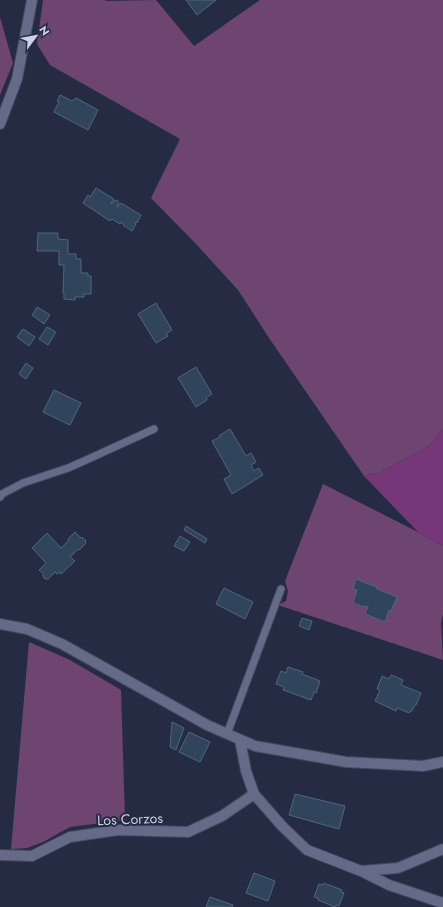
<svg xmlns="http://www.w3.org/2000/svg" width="443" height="907" viewBox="0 0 443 907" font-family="Jost,sans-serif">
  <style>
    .green { fill: #6e4570 }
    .forest { fill: #753778 }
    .building { fill: #30455b; stroke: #50667e }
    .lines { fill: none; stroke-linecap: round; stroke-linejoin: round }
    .lane-casing { stroke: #44485d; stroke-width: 9 }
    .street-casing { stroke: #44485d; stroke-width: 12 }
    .lane { stroke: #646a87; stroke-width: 7 }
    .street { stroke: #646a87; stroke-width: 10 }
    .labels { text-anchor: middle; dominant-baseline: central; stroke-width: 4; stroke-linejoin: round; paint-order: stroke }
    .street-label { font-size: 14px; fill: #cdd1e1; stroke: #262b44 }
  </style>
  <rect width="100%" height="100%" fill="#262b44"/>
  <path class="green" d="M43,0H105L106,1L156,0L194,46L260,0H443V429L429,446L381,472L364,476L271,341L238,290L196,244L151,198L180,139L50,65L37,44Z
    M0,17L13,63L0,95Z
    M323,484L418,532L443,546V614L441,623L443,660L278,605L286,601L288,591L285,581Z
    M29,642L70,660L121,690L125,820L70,827L43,842L27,848L11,849Z"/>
  <path class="forest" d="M443,429V546L418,532L364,476L381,472L429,446Z"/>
  <path class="building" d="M186,0H216L197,15Z
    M60,95L72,101L76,98L98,110L88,130L54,112L59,102L57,101Z
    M96,188L114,199L111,203L112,204L114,201L117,200L119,203L117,207H118L121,203L141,215L137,223L136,222L135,224H136L132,231L123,225L124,224L121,222L120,224L112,219L110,221L83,203L88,195L90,197Z
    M38,233H58V239L68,240V254H76V259H81V273H88V276H91V294H84V297H75V300L64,299V293H63L64,265H59V251H37Z
    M156,303L172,330L166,334L168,336L156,343L138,314Z
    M37,307L50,315L44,324L32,315Z
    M47,327L56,332L48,345L39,339Z
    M23,329L35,337L29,346L17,337Z
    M26,363L33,368L26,379L19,374Z
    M196,367L212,394L206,398L207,400L196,407L178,378Z
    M54,390L81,403L70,425L43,412Z
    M230,429L246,456L251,453L256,462L251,465L254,471L259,468L263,475L232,494L224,479L231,475L212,441L220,437V435Z
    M186,526L207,539L205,543L184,530Z
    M75,532L81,538L82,537L86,541L85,542L86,543L79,550L78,549L70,557L75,561L61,574L60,572L57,574L55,572L48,579H45L43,576V573L39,570L46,563L32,548L47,533L61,548L69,540L68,539Z
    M180,536L190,542L184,551L174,546Z
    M356,579L376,587H377V589L397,597L391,611L389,610L385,622L365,614L368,607L365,606L364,607L353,603L357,590L353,589Z
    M224,588L253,602L245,619L216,604Z
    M302,618L312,621L309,630L299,626Z
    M288,667L303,672L302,674L320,681L316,693L314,692L311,700L283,690L284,687L276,684L281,671L286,673Z
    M391,675L403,680L401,685L421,693L416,705H415L412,711H411L409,713L397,708L396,711L375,701L380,690L377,689L382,676L389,679Z
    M172,722L184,728L176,750L170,747Z
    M189,732L210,742L200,762L179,752Z
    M295,794L345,806L339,829L289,815Z
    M254,873L275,881L268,901L246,893Z
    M324,883L342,890L341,892L344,893L339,906L336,905L335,907L318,900V898L314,897L319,884L323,885Z
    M210,897L233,905L232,907H206Z"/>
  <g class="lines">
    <defs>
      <path id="lane" d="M0,497L2,494L23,483L68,468L84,461L154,429
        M227,734L281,589"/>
      <path id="street" d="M0,124L17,79L32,0
        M0,624L27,629L62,644L207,725L255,746L346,762L423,766L443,762
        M240,740L246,771L254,794L282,826L307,850L361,871L398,868L443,849
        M0,855L32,856L70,837L118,830L188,832L222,816L254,794
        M361,871L389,885L443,903"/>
    </defs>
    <use href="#lane" class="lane-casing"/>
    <use href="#street" class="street-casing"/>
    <use href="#lane" class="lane"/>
    <use href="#street" class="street"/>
  </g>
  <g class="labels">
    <g class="street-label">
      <text transform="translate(130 819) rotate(-2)">Los Corzos</text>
    </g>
  </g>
  <g transform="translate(36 36) rotate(58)" stroke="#262b44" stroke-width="3" paint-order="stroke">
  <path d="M0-3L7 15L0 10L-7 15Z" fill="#cdd1e1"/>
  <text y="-6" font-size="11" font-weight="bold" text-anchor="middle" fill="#cdd1e1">N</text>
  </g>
</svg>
